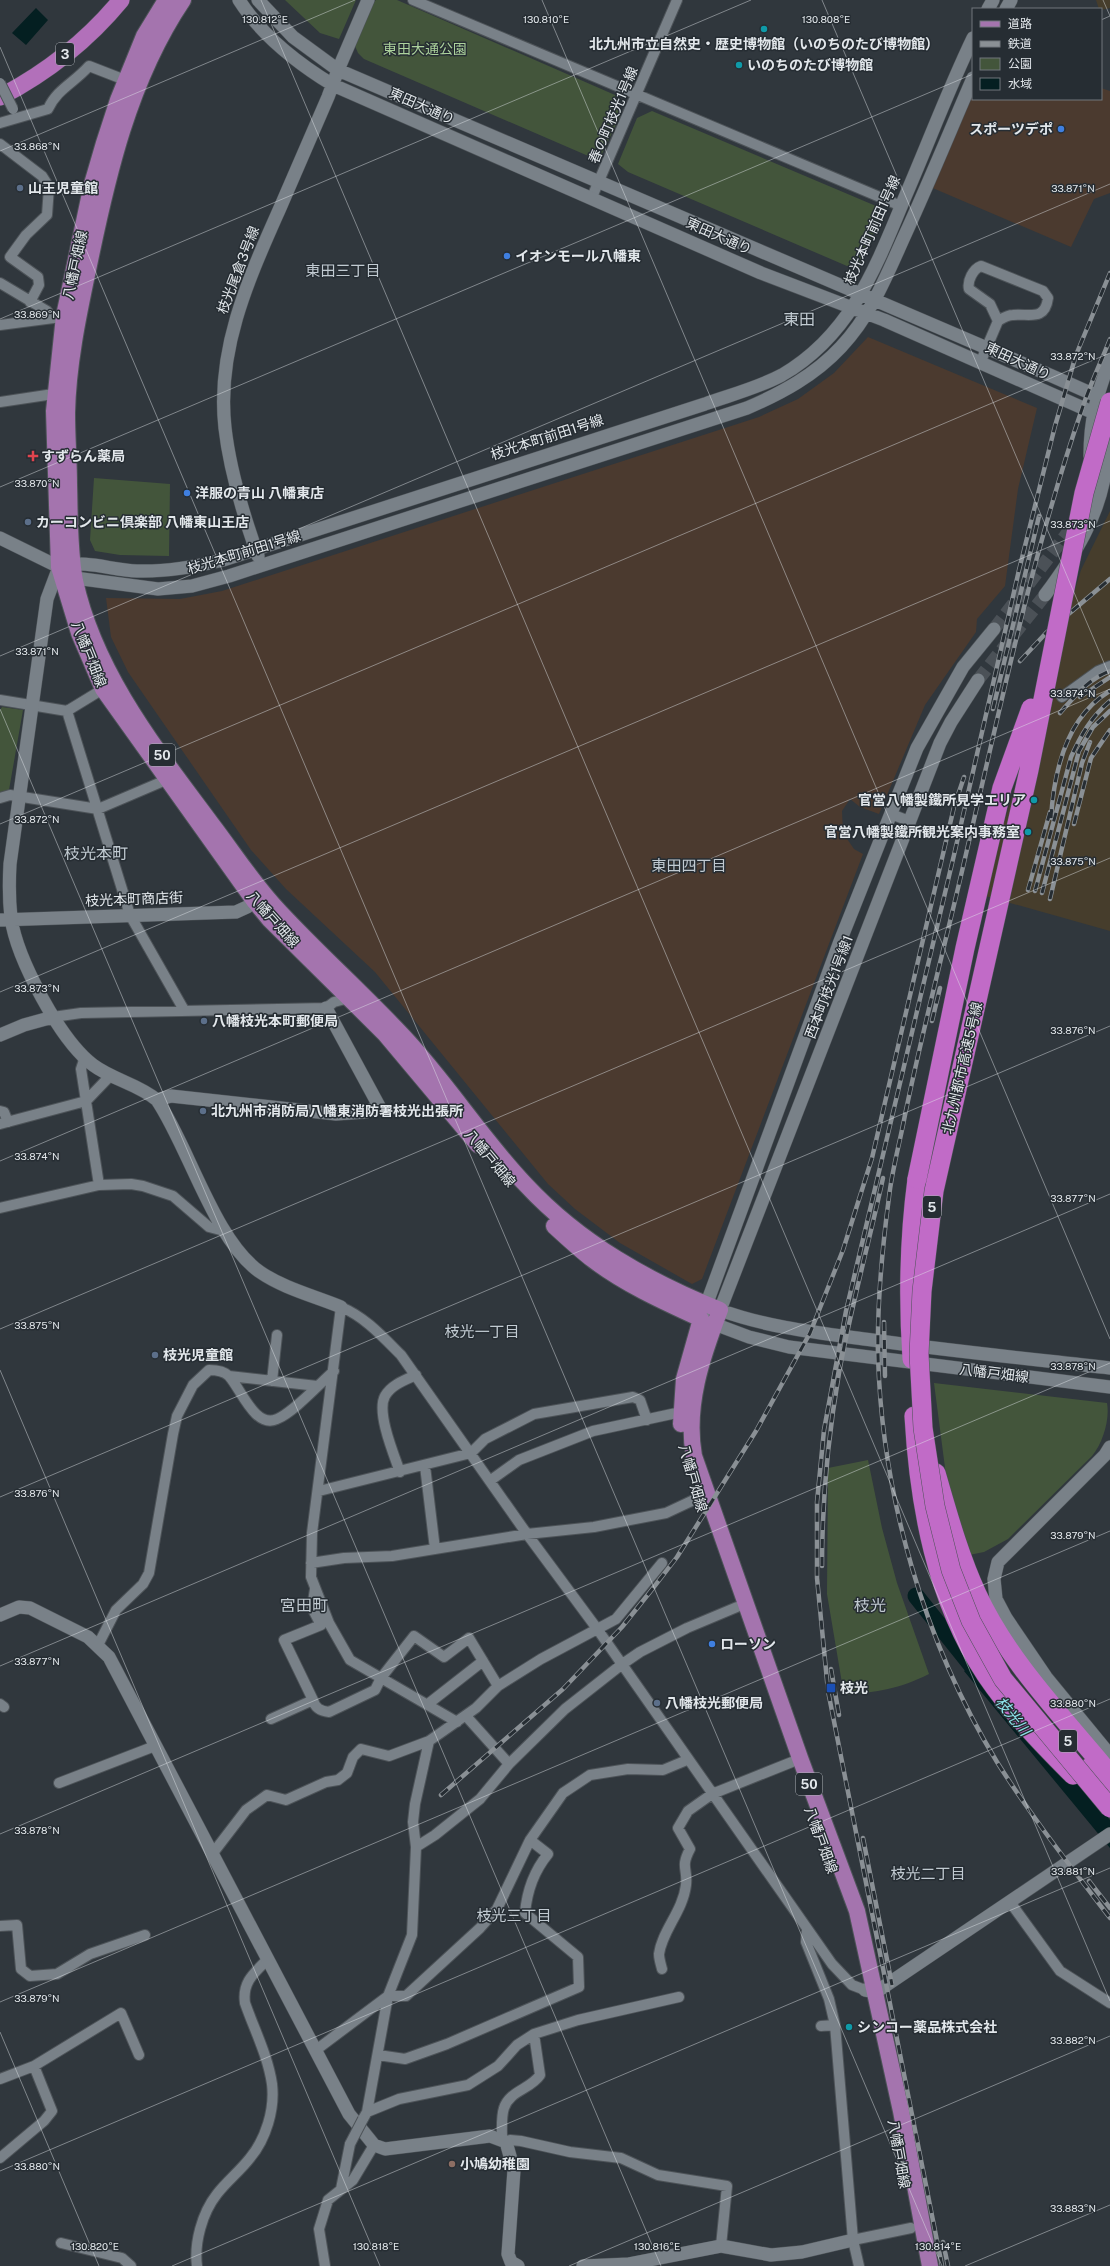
<svg xmlns="http://www.w3.org/2000/svg" width="1110" height="2266" viewBox="0 0 1110 2266" font-family="'Public Sans','Noto Sans JP',sans-serif">
  <style>
    .commercial { fill: #4b3a2f }
    .industrial { fill: #463d2c }
    .green { fill: #43553b }
    .water { fill: #041f21 }
    .lines { fill: none; stroke-linecap: round; stroke-linejoin: round }
    .river { stroke: #041f21; stroke-width: 17 }
    .tertiary-tunnel { stroke: #4b5157; stroke-width: 13; stroke-dasharray: 13 6; stroke-linecap: butt }
    .minor-casing { stroke: #4d5358; stroke-width: 12 }
    .tertiary-casing { stroke: #4d5358; stroke-width: 14 }
    .primary-casing { stroke: #4d5358; stroke-width: 18 }
    .trunk-casing { stroke: #4d5358; stroke-width: 18 }
    .motorway-casing { stroke: #4d5358; stroke-width: 20 }
    .minor { stroke: #798188; stroke-width: 10 }
    .tertiary { stroke: #798188; stroke-width: 13 }
    .primary { stroke: #a474ae; stroke-width: 16 }
    .trunk { stroke: #b270ba; stroke-width: 17 }
    .motorway { stroke: #c16bc7; stroke-width: 19 }
    .rail-casing { stroke: #8a9095; stroke-width: 4.5 }
    .rail { stroke: #262d33; stroke-width: 3; stroke-dasharray: 9; stroke-linecap: butt }
    .minor-bridge-casing { stroke: #4d5358; stroke-width: 12; stroke-linecap: butt }
    .motorway-bridge-casing { stroke: #4d5358; stroke-width: 20; stroke-linecap: butt }
    .minor-bridge { stroke: #798188; stroke-width: 10 }
    .motorway-bridge { stroke: #c16bc7; stroke-width: 19 }
    .ticks { fill: none; stroke: #e2e7eb; stroke-width: 1; stroke-opacity: 0.45 }
    .culture-dot { fill: #0f9aa8; stroke: #262d33; stroke-width: 1.5 }
    .shop-dot { fill: #3f7fe0; stroke: #262d33; stroke-width: 1.5 }
    .service-dot { fill: #5c6f8a; stroke: #262d33; stroke-width: 1.5 }
    .health-dot { fill: #e0444e; stroke: #262d33; stroke-width: 1.5 }
    .transit-dot { fill: #1a4fb4; stroke: #262d33; stroke-width: 1.5 }
    .education-dot { fill: #8d6e63; stroke: #262d33; stroke-width: 1.5 }
    .labels { text-anchor: middle; dominant-baseline: central; stroke-width: 3; stroke-linejoin: round; paint-order: stroke }
    .shield { fill: #262d33; stroke: #aaafb4; stroke-width: 1 }
    .shield-label { font-size: 13px; font-weight: bold; fill: #e2e7eb }
    .poi-label { font-size: 14px; font-weight: bold; fill: #e2e7eb; stroke: #262d33; text-anchor: start }
    .park-label { font-size: 14px; fill: #add39d; stroke: #262d33 }
    .street-label { font-size: 14px; fill: #e2e7eb; stroke: #262d33 }
    .neighbourhood-label { font-size: 15px; fill: #c1cad1; stroke: #262d33 }
    .water-label { font-size: 15px; font-style: italic; fill: #8fe5ed; stroke: #262d33 }
    .quarter-label { font-size: 16px; fill: #c1cad1; stroke: #262d33 }
    .ticks-label { font-size: 10px; text-anchor: middle; fill: #e2e7eb; stroke: #262d33; stroke-width: 3; stroke-linejoin: round; paint-order: stroke }
  </style>
  <rect width="100%" height="100%" fill="#30373d"/>
  <path class="commercial" d="M1101,88L1110,91V193L1094,199L1071,247L928,186L973,90V99H1101Z
    M868,337L1037,408L1018,489L1005,586L977,619L976,632L925,705L879,814L860,807L850,799L842,811L843,833L854,849L863,854L702,1279L692,1284L620,1243L575,1209L548,1184L375,972L286,889L251,850L128,672L111,637L106,598L180,599L222,591L759,417L798,399L834,373Z"/>
  <path class="industrial" d="M1096,0H1110V8L1101,10L1099,9Z
    M1110,511V931L982,895L1081,570Z"/>
  <path class="green" d="M285,0H356L339,39L320,33Z
    M376,0H397L615,95L622,112L600,158L586,155L364,59L358,53L355,46L373,3Z
    M652,111L876,206L879,221L860,267L847,266L628,172L618,164L637,118Z
    M94,478L170,484L169,556L120,555L95,551L90,540Z
    M2,707L23,710L9,790L0,793V710Z
    M934,1383L1107,1403C1110,1419 1103,1443 1092,1456L1008,1539L984,1552L969,1555L947,1483Z
    M868,1460L882,1528L897,1583L929,1674C899,1689 878,1692 844,1695L827,1594L828,1468Z"/>
  <path class="water" d="M36,8L48,20L26,45L12,33Z
    M977,1661L1110,1820V1848L964,1671Z"/>
  <g class="lines">
    <path class="river" d="M916,1596L980,1676"/>
    <path class="tertiary-tunnel" d="M994,629L1069,531
      M978,680L1045,595"/>
    <defs>
      <path id="minor" d="M413,0L901,206
        M0,123L48,109C57,89 74,83 89,66L125,80
        M0,144L42,176L49,187L47,215L26,235L10,257L38,277L39,285L30,302
        M592,197L677,0
        M0,283L47,311L52,317
        M0,325L69,316
        M981,361L998,321C1003,318 1007,315 1013,315C1028,313 1045,322 1048,298L1043,291L981,266C973,269 967,281 969,289L990,304L998,321
        M0,402L60,393
        M1062,697L1098,671L1110,666
        M0,700L67,711L130,915L184,1010
        M67,711L103,689
        M0,798L10,795L98,809L166,780
        M891,814L909,821
        M53,1017L81,1013L326,1008L334,1002L349,998
        M85,1057L81,1069L99,1185
        M0,1111L4,1112L8,1122
        M0,1124L86,1101L110,1076
        M0,1208L99,1185L131,1184L143,1186L173,1196L209,1227L224,1231
        M229,1376L317,1386
        M272,1381L277,1335
        M425,1466L435,1549
        M400,1472C394,1455 376,1412 385,1396C391,1385 405,1380 416,1375
        M491,1480L519,1460L593,1431L681,1412
        M319,1491L471,1453L485,1439L534,1414L633,1397L640,1400L647,1420
        M311,1563L344,1558L392,1556L527,1534L594,1527L666,1513L698,1498
        M98,1645L116,1610L143,1584L149,1573L173,1434L177,1416L193,1385L209,1370C215,1370 224,1371 229,1376C241,1389 255,1429 277,1419C294,1412 319,1384 334,1371
        M313,1700C315,1708 320,1711 329,1712L375,1690L381,1678L414,1636L444,1657L469,1638L498,1686
        M0,1704L4,1707
        M428,1704L483,1661
        M466,1716L509,1764
        M271,1719L313,1700L284,1640L321,1625L312,1608L315,1589
        M457,1722L350,1660L329,1623L311,1577L312,1533L341,1307C365,1317 382,1336 401,1355L527,1534L598,1630L832,1964L852,1985L865,1990
        M59,1783L155,1746
        M416,1847L435,1835L480,1799L509,1764L565,1709L621,1665L640,1652L687,1628L737,1607
        M213,1853L246,1810L267,1795L286,1800L326,1782L338,1780L347,1773L353,1757L361,1749L389,1756L429,1741L476,1708L498,1686L541,1659L616,1619L662,1563
        M1010,1902L1060,1971L1110,2003
        M0,1926L17,1925L21,1969L30,1976L57,1974L90,1954L145,1935
        M807,1929L806,1942L829,1999L835,2025L853,2240L859,2266
        M662,1969C661,1965 659,1959 659,1954C662,1931 683,1911 686,1885C688,1868 680,1868 690,1849L678,1828L688,1811L712,1794L792,1762
        M821,2026L835,2025
        M316,2050L388,1996H406L480,1928L497,1909L530,1840L563,1793L590,1775L628,1769L663,1770L687,1760
        M378,2055L405,2059L447,2044L579,1987L578,1957L525,1913C527,1891 534,1871 548,1854L530,1840
        M0,2079L34,2066L121,2013L139,2055
        M367,2112L399,2099L468,2085L498,2066L517,2045L534,2034L578,2020L679,1997
        M363,2119L367,2112L388,1996L412,1935L416,1847L413,1822L415,1804L429,1741
        M502,2139C502,2130 501,2117 504,2108C509,2091 531,2089 540,2075L534,2034
        M506,2142L510,2140L521,2141L570,2152L621,2158L658,2175L727,2186L721,2246
        M0,2158L44,2121L52,2111L34,2066
        M341,2189L350,2144
        M853,2240L911,2228
        M61,2243L122,2258L131,2266
        M197,2266C194,2243 202,2213 217,2194C227,2181 240,2171 250,2158C266,2139 275,2109 272,2084C268,2056 254,2029 245,2003C242,1982 254,1973 268,1959
        M325,2266L319,2229L328,2200L353,2180L374,2145"/>
      <path id="tertiary" d="M239,0C262,36 297,63 333,85L761,273L884,320L1092,412L1109,410
        M258,0L293,37L338,70L1052,376L1097,396L1109,410
        M988,9L993,0
        M1006,9L1011,0
        M1090,456C1090,419 1097,394 1110,360
        M0,538L59,567L75,578L158,589L192,586L229,576L747,408C782,393 815,375 841,347C871,315 886,277 904,237C928,185 950,131 973,78
        M258,556C243,514 230,472 225,428C216,349 249,278 280,208C296,171 312,134 328,97L338,70L368,0
        M63,566C86,560 112,570 137,571C166,572 194,567 223,560L705,404C730,395 758,388 782,375C851,335 876,267 905,197C928,144 948,90 973,38
        M59,567L47,599L10,864C9,882 9,900 11,918C17,959 60,1040 93,1065C113,1080 138,1084 157,1100C189,1147 214,1240 260,1272C283,1288 314,1296 341,1307
        M1045,595C1074,556 1100,516 1106,466C1107,455 1106,444 1107,433
        M994,629L963,667L917,748L839,944L701,1319L749,1337L789,1347L1110,1387
        M978,680L951,722L940,743L720,1310C769,1328 820,1333 872,1340C951,1351 1031,1359 1110,1368
        M0,920L236,912L247,907L262,897
        M0,1035L24,1025L53,1017
        M157,1100L171,1096L336,1114L366,1112L379,1106L326,1008
        M1110,1447L1105,1455L998,1562L994,1579L996,1599L1006,1618L1046,1677L1110,1755
        M0,1615L19,1607L30,1608L88,1637L109,1657L349,2114L374,2145L385,2149L490,2136L506,2142L514,2170L508,2254L511,2262L518,2266
        M865,1990L876,1992L1110,1834
        M583,2266L629,2264L721,2246L771,2255L802,2252L853,2240"/>
      <path id="primary" d="M166,0L144,36L118,100L104,143L92,184L64,316L54,411L59,567L79,633L103,689L255,902L269,919L385,1034L478,1145
        M183,0C129,80 107,177 88,270C78,317 68,365 67,413C67,437 69,461 69,485C70,517 69,549 75,581C95,673 156,749 211,823C234,853 254,885 280,912C320,955 364,994 404,1037C448,1084 482,1139 526,1185C580,1243 648,1281 720,1310C702,1357 685,1406 694,1456L800,1758L857,1911L901,2111L930,2266
        M554,1226C567,1238 580,1250 593,1260C626,1285 664,1302 701,1319L684,1379L681,1424"/>
      <path id="trunk" d="M0,97C46,73 88,40 121,0"/>
      <path id="motorway" d="M912,1359C908,1299 909,1239 917,1179
        M914,1416C919,1505 936,1599 986,1675C1011,1712 1042,1744 1073,1775
        M936,1473C948,1514 959,1555 977,1594C1008,1661 1063,1717 1110,1774
        M1090,1767L1110,1791"/>
    </defs>
    <use href="#minor" class="minor-casing"/>
    <use href="#tertiary" class="tertiary-casing"/>
    <use href="#primary" class="primary-casing"/>
    <use href="#trunk" class="trunk-casing"/>
    <use href="#motorway" class="motorway-casing"/>
    <use href="#minor" class="minor"/>
    <use href="#tertiary" class="tertiary"/>
    <use href="#primary" class="primary"/>
    <use href="#trunk" class="trunk"/>
    <use href="#motorway" class="motorway"/>
    <defs>
      <path id="rail" d="M1110,339C1101,362 1090,385 1082,409C1032,554 1001,705 966,854C946,941 923,1028 905,1115C900,1142 892,1170 889,1197C882,1250 877,1303 878,1356C882,1496 924,1642 997,1762C1031,1816 1071,1867 1110,1918
        M1020,661L1046,633L1110,579
        M1080,697L1110,677
        M993,709L1039,516
        M1060,713C1075,696 1088,679 1110,671
        M1051,818C1054,771 1066,717 1110,691
        M1074,824L1091,758L1110,730
        M1028,890L1050,812
        M1035,891L1071,757C1081,735 1091,717 1110,701
        M1042,893L1079,751L1093,727L1110,711
        M1050,899L1082,763L1090,742
        M932,1021L940,988
        M884,1322L885,1376
        M822,1566C822,1501 828,1437 839,1373C851,1307 869,1243 883,1178
        M831,1669L839,1715
        M441,1795L563,1689L622,1627L650,1592L677,1557L756,1431L810,1333L843,1250L872,1158L954,807L964,777
        M863,1838L892,1985
        M1089,1881L1110,1908
        M943,2242L948,2266
        M942,2266L828,1691L817,1578V1502L824,1430L846,1311L954,855L1019,570L1055,426L1076,355L1110,273"/>
    </defs>
    <use href="#rail" class="rail-casing"/>
    <use href="#rail" class="rail"/>
    <defs>
      <path id="minor-bridge" d="M0,83L13,109
        M350,2144L363,2119"/>
      <path id="motorway-bridge" d="M1110,402L1084,493L1029,770L934,1191L922,1291L919,1354L923,1428L935,1506L951,1570L971,1621L1003,1679L1110,1808
        M917,1179L965,948L1002,788L1031,708"/>
    </defs>
    <use href="#minor-bridge" class="minor-bridge-casing"/>
    <use href="#motorway-bridge" class="motorway-bridge-casing"/>
    <use href="#minor-bridge" class="minor-bridge"/>
    <use href="#motorway-bridge" class="motorway-bridge"/>
  </g>
  <path class="ticks" d="M261,0L1110,2001M542,0L1110,1339M822,0L1110,677M1103,0L1110,16M1101,20L1110,16M0,47L942,2266M0,151L355,0M0,319L751,0M0,487L973,74M0,656L1110,184M0,709L661,2266M0,824L1110,353M0,992L1110,521M0,1161L1110,689M0,1329L1110,858M0,1370L380,2266M0,1497L1110,1026M0,1666L1110,1194M0,1834L1110,1363M0,2002L1110,1531M0,2032L99,2266M0,2171L1110,1699M172,2266L1110,1868M569,2266L1110,2036M965,2266L1110,2205"/>
  <g class="culture-dot">
    <circle cx="764" cy="29" r="4"/>
    <circle cx="739" cy="65" r="4"/>
    <circle cx="1034" cy="800" r="4"/>
    <circle cx="1028" cy="832" r="4"/>
    <circle cx="849" cy="2027" r="4"/>
  </g>
  <g class="shop-dot">
    <circle cx="1061" cy="129" r="4"/>
    <circle cx="507" cy="256" r="4"/>
    <circle cx="187" cy="493" r="4"/>
    <circle cx="712" cy="1644" r="4"/>
  </g>
  <g class="service-dot">
    <circle cx="20" cy="188" r="4"/>
    <circle cx="28" cy="522" r="4"/>
    <circle cx="204" cy="1021" r="4"/>
    <circle cx="203" cy="1111" r="4"/>
    <circle cx="155" cy="1355" r="4"/>
    <circle cx="657" cy="1703" r="4"/>
  </g>
  <path class="health-dot" d="M31 450h4v4h4v4h-4v4h-4v-4h-4v-4h4z"/>
  <rect class="transit-dot" x="826" y="1683" width="10" height="10" rx="2"/>
  <circle class="education-dot" cx="452" cy="2164" r="4"/>
  <g class="labels">
    <g class="shield">
      <rect x="56" y="43" width="18" height="22" rx="3"/>
      <rect x="149" y="744" width="26" height="22" rx="3"/>
      <rect x="923" y="1196" width="18" height="22" rx="3"/>
      <rect x="1059" y="1730" width="18" height="22" rx="3"/>
      <rect x="796" y="1773" width="26" height="22" rx="3"/>
    </g>
    <g class="shield-label">
      <text x="65" y="54">3</text>
      <text x="162" y="755">50</text>
      <text x="932" y="1207">5</text>
      <text x="1068" y="1741">5</text>
      <text x="809" y="1784">50</text>
    </g>
    <g class="poi-label">
      <text x="764" y="44" text-anchor="middle">北九州市立自然史・歴史博物館（いのちのたび博物館）</text>
      <text x="747" y="65">いのちのたび博物館</text>
      <text x="1053" y="129" text-anchor="end">スポーツデポ</text>
      <text x="28" y="188">山王児童館</text>
      <text x="515" y="256">イオンモール八幡東</text>
      <text x="41" y="456">すずらん薬局</text>
      <text x="195" y="493">洋服の青山 八幡東店</text>
      <text x="36" y="522">カーコンビニ倶楽部 八幡東山王店</text>
      <text x="1026" y="800" text-anchor="end">官営八幡製鐵所見学エリア</text>
      <text x="1020" y="832" text-anchor="end">官営八幡製鐵所観光案内事務室</text>
      <text x="212" y="1021">八幡枝光本町郵便局</text>
      <text x="211" y="1111">北九州市消防局八幡東消防署枝光出張所</text>
      <text x="163" y="1355">枝光児童館</text>
      <text x="720" y="1644">ローソン</text>
      <text x="840" y="1688">枝光</text>
      <text x="665" y="1703">八幡枝光郵便局</text>
      <text x="857" y="2027">シンコー薬品株式会社</text>
      <text x="460" y="2164">小鳩幼稚園</text>
    </g>
    <g class="park-label">
      <text x="425" y="49">東田大通公園</text>
    </g>
    <g class="street-label">
      <text transform="translate(422 106) rotate(24)">東田大通り</text>
      <text transform="translate(613 115) rotate(-67)">春の町枝光1号線</text>
      <text transform="translate(872 230) rotate(-66)">枝光本町前田1号線</text>
      <text transform="translate(719 236) rotate(24)">東田大通り</text>
      <text transform="translate(75 265) rotate(-78)">八幡戸畑線</text>
      <text transform="translate(238 270) rotate(-69)">枝光尾倉3号線</text>
      <text transform="translate(1018 361) rotate(25)">東田大通り</text>
      <text transform="translate(547 437) rotate(-18)">枝光本町前田1号線</text>
      <text transform="translate(244 552) rotate(-17)">枝光本町前田1号線</text>
      <text transform="translate(89 654) rotate(68)">八幡戸畑線</text>
      <text transform="translate(134 899) rotate(-2)">枝光本町商店街</text>
      <text transform="translate(273 919) rotate(48)">八幡戸畑線</text>
      <text transform="translate(829 987) rotate(-69)">西本町枝光1号線1</text>
      <text transform="translate(962 1068) rotate(-77)">北九州都市高速5号線</text>
      <text transform="translate(490 1158) rotate(50)">八幡戸畑線</text>
      <text transform="translate(994 1373) rotate(7)">八幡戸畑線</text>
      <text transform="translate(693 1478) rotate(74)">八幡戸畑線</text>
      <text transform="translate(821 1840) rotate(70)">八幡戸畑線</text>
      <text transform="translate(899 2154) rotate(80)">八幡戸畑線</text>
    </g>
    <g class="neighbourhood-label">
      <text x="343" y="270">東田三丁目</text>
      <text x="689" y="865">東田四丁目</text>
      <text x="482" y="1331">枝光一丁目</text>
      <text x="928" y="1873">枝光二丁目</text>
      <text x="514" y="1915">枝光三丁目</text>
    </g>
    <g class="water-label">
      <text transform="translate(1013 1716) rotate(51)">枝光川</text>
    </g>
    <g class="quarter-label">
      <text x="799" y="319">東田</text>
      <text x="96" y="853">枝光本町</text>
      <text x="304" y="1605">宮田町</text>
      <text x="870" y="1605">枝光</text>
    </g>
  </g>
  <g class="ticks-label">
    <text x="265" y="23">130.812°E</text>
    <text x="546" y="23">130.810°E</text>
    <text x="826" y="23">130.808°E</text>
    <text x="37" y="150">33.868°N</text>
    <text x="1073" y="192">33.871°N</text>
    <text x="37" y="318">33.869°N</text>
    <text x="1073" y="360">33.872°N</text>
    <text x="37" y="487">33.870°N</text>
    <text x="1073" y="528">33.873°N</text>
    <text x="37" y="655">33.871°N</text>
    <text x="1073" y="697">33.874°N</text>
    <text x="37" y="823">33.872°N</text>
    <text x="1073" y="865">33.875°N</text>
    <text x="37" y="992">33.873°N</text>
    <text x="1073" y="1034">33.876°N</text>
    <text x="37" y="1160">33.874°N</text>
    <text x="1073" y="1202">33.877°N</text>
    <text x="37" y="1329">33.875°N</text>
    <text x="1073" y="1370">33.878°N</text>
    <text x="37" y="1497">33.876°N</text>
    <text x="1073" y="1539">33.879°N</text>
    <text x="37" y="1665">33.877°N</text>
    <text x="1073" y="1707">33.880°N</text>
    <text x="37" y="1834">33.878°N</text>
    <text x="1073" y="1875">33.881°N</text>
    <text x="37" y="2002">33.879°N</text>
    <text x="1073" y="2044">33.882°N</text>
    <text x="37" y="2170">33.880°N</text>
    <text x="1073" y="2212">33.883°N</text>
    <text x="95" y="2250">130.820°E</text>
    <text x="376" y="2250">130.818°E</text>
    <text x="657" y="2250">130.816°E</text>
    <text x="938" y="2250">130.814°E</text>
  </g>
  <rect x="972" y="8" width="130" height="92" fill="#262d33" stroke="#71777d"/>
  <rect x="980" y="21" width="20" height="6" fill="#a474ae" stroke="#71777d"/>
  <text x="1008" y="28" font-size="12" fill="#e2e7eb">道路</text>
  <rect x="980" y="41" width="20" height="6" fill="#8a9095" stroke="#71777d"/>
  <text x="1008" y="48" font-size="12" fill="#e2e7eb">鉄道</text>
  <rect x="980" y="58" width="20" height="12" fill="#43553b" stroke="#71777d"/>
  <text x="1008" y="68" font-size="12" fill="#e2e7eb">公園</text>
  <rect x="980" y="78" width="20" height="12" fill="#041f21" stroke="#71777d"/>
  <text x="1008" y="88" font-size="12" fill="#e2e7eb">水域</text>
</svg>
